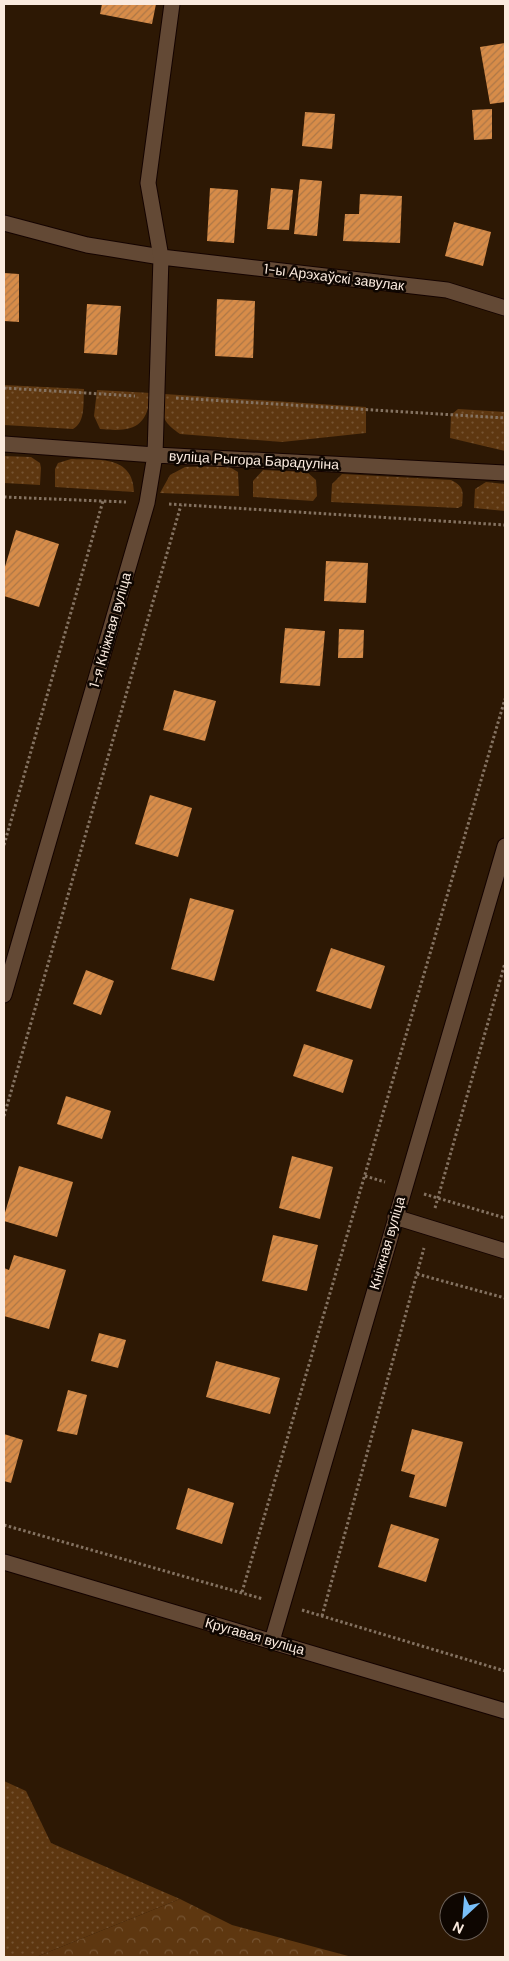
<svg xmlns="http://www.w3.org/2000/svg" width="509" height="1961" viewBox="0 0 509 1961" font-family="'DM Sans',sans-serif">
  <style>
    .grass { fill: url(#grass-dots) }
    .forest { fill: url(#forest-crowns) }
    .building { fill: url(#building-hatch) }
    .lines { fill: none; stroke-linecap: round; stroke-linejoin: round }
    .lane-casing { stroke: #140300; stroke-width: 17 }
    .street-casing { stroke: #140300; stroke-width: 17 }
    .path { stroke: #847261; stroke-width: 3; stroke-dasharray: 2.5 2.5; stroke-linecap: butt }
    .lane { stroke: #634935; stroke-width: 15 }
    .street { stroke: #634935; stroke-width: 15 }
    .labels { text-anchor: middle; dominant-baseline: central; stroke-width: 5; stroke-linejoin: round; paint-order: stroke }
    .street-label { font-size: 14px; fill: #faeade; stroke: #0e0601 }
  </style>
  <defs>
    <pattern id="grass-dots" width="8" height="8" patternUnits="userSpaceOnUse" patternTransform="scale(1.25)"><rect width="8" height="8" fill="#5e3710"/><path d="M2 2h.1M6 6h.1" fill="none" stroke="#765432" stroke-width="1.8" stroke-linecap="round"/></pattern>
    <pattern id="forest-crowns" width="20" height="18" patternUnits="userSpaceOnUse" patternTransform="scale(1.25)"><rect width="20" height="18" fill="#5e3710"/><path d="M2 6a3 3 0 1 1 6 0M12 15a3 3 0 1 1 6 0" fill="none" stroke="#765432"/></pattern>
    <pattern id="building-hatch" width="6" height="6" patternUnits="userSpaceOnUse" patternTransform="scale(1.25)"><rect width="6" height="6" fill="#d78c49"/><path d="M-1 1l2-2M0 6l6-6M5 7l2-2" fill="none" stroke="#ad7747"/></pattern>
  </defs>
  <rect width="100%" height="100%" fill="#2d1804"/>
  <path class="grass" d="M4,385L84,389C83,402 86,422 73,429L4,425Z
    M97,390L151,393C147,429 132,432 100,429L94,416Z
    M164,394L366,407V433L282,442L180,434C161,420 162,417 164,394Z
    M458,409L505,412V451L450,438L451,415Z
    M4,456L31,457L40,463L41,468L40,485L4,483Z
    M71,459C98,460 133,455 134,492L55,487V469L58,463Z
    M228,466L238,472L239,496L160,493L170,475L185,467Z
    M263,470L307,472L316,480L317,496L313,501L253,497V481Z
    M342,474L451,480C465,487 463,492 462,506L458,508L331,502L332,484Z
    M486,482L505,484V511L474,508L475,489Z
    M4,1781L26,1791L51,1843L180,1899L36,1957H4Z"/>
  <path class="forest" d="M180,1899L232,1925L352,1957H36Z"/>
  <path class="building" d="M102,4H156L152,24L100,14Z
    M505,43V102L490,104L480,47Z
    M492,109V139L474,140L472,110Z
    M305,112L335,114L332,149L302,146Z
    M300,179L322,181L317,236L294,234Z
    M210,188L238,190L234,243L207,241Z
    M271,188L293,190L289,230L267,229Z
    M360,194L402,196L400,243L343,241L345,214H359Z
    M454,222L491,232L483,266L445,256Z
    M4,273L19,274V322L4,321Z
    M217,299L255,301L253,358L215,356Z
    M87,304L121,306L117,355L84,353Z
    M16,530L59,544L39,607L4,596V570Z
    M326,561L368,563L366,603L324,601Z
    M285,628L325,631L320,686L280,683Z
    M339,629L364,630L363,658H338Z
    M174,690L216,701L205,741L163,730Z
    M150,795L192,808L178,857L135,844Z
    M190,898L234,910L214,981L171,969Z
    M331,948L385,966L371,1009L316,991Z
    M86,970L114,981L101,1015L73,1004Z
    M304,1044L353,1060L343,1093L293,1076Z
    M66,1096L111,1111L102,1139L57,1124Z
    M292,1156L333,1167L320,1219L279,1208Z
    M19,1166L73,1182L57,1237L4,1221V1216Z
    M273,1235L318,1245L307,1291L262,1281Z
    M14,1255L66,1270L49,1329L4,1316V1268L9,1270Z
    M99,1333L126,1340L118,1368L91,1361Z
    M216,1361L280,1378L270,1414L206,1397Z
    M68,1390L87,1395L77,1435L57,1431Z
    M412,1429L463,1442L446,1507L409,1497L415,1475L401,1471Z
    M4,1434L23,1440L11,1483L4,1481Z
    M188,1488L234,1503L222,1544L176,1529Z
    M391,1524L439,1539L426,1582L378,1567Z"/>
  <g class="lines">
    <defs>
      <path id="lane" d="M4,223L87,245L161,257"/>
      <path id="street" d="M161,257L447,290L505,308
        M4,444L155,455L505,473
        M4,995L147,503L155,455L161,257L148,183L172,4
        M395,1217L505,1251
        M4,1562L505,1711
        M272,1641L505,846"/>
    </defs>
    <use href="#lane" class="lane-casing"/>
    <use href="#street" class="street-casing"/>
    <path class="path" d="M4,388L135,396
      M176,398L505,418
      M4,497L126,502
      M169,504L505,525
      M4,845L103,501
      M4,1116L181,505
      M365,1176L385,1182
      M424,1194L505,1218
      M435,1208L505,963
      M417,1274L505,1298
      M4,1525L263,1599
      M242,1592L505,699
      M302,1610L505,1671
      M322,1616L424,1248"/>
    <use href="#lane" class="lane"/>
    <use href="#street" class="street"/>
  </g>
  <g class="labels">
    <g class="street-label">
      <text transform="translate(334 277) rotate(7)">1-ы Арэхаўскі завулак</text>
      <text transform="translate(254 460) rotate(3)">вуліца Рыгора Барадуліна</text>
      <text transform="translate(110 630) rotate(-74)">1-я Кніжная вуліца</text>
      <text transform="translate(387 1243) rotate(-74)">Кніжная вуліца</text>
      <text transform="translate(255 1636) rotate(16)">Кругавая вуліца</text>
    </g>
  </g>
  <rect width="509" height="1961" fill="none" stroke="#faeade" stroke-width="10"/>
  <g transform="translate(464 1916) rotate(206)"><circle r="24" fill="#0e0601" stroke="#6c6159"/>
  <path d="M0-4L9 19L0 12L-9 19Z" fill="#79bff8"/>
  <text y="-8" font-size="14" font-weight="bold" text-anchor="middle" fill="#faeade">N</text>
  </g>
</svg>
